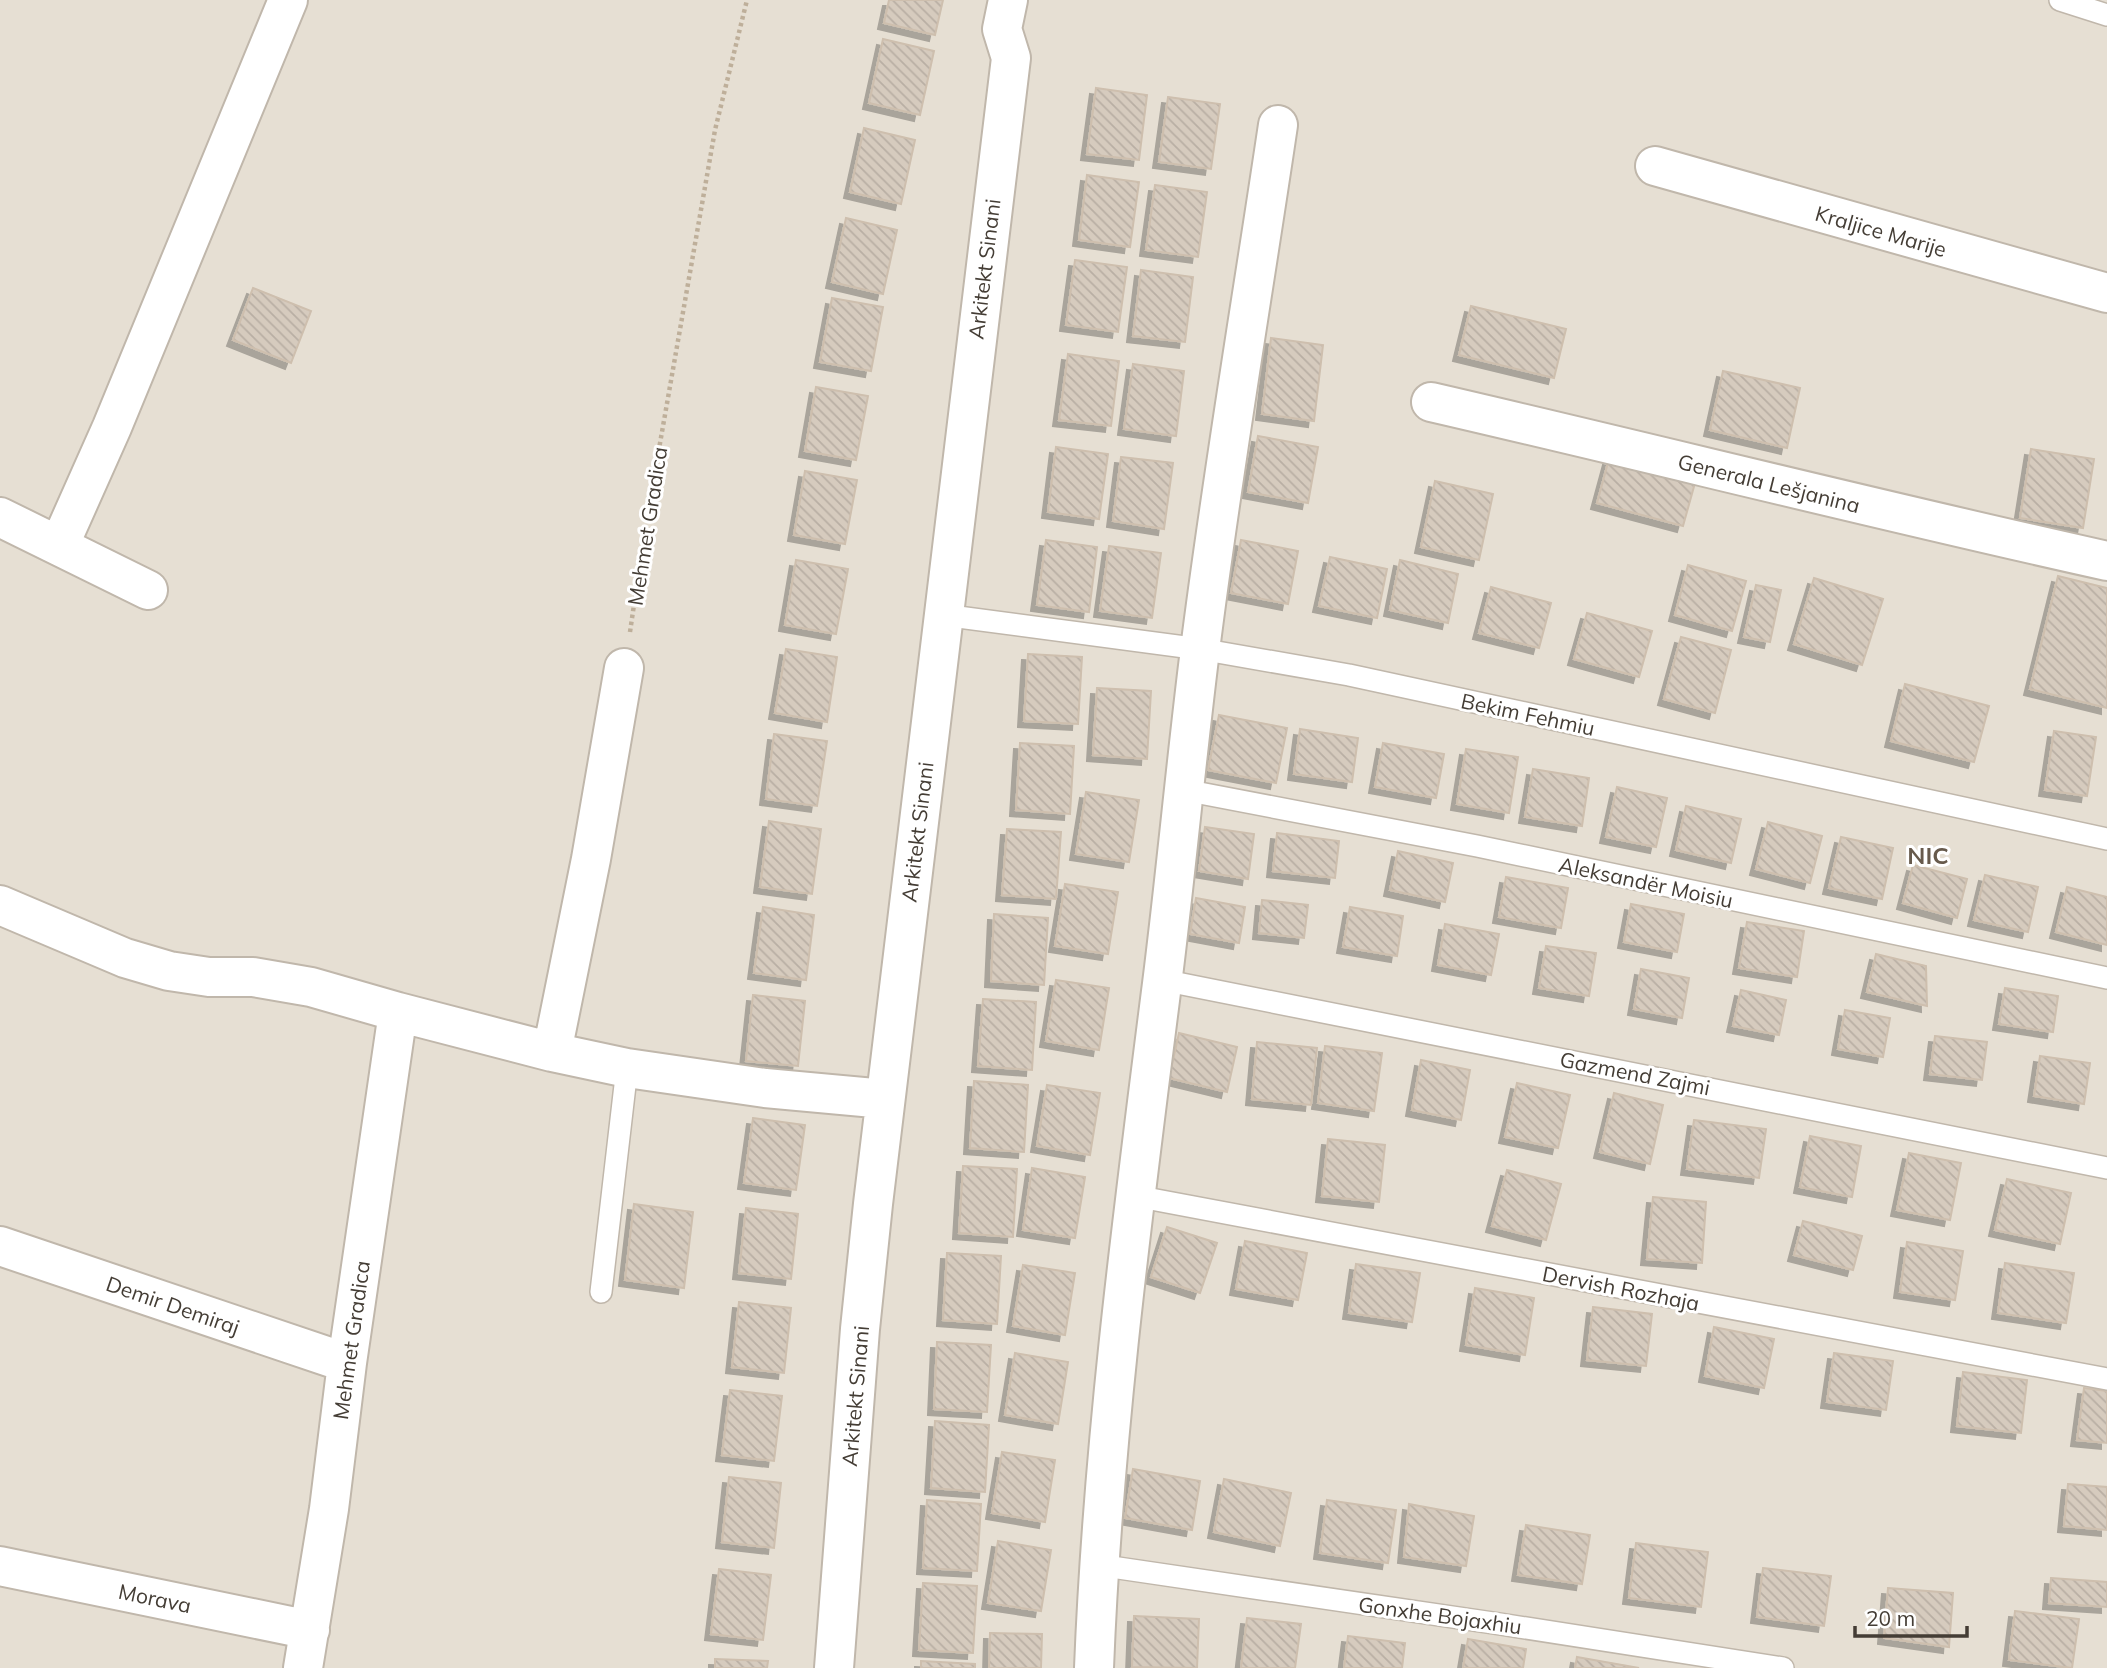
<svg xmlns="http://www.w3.org/2000/svg" width="2107" height="1668" viewBox="0 0 2107 1668" font-family="Mulish,sans-serif">
  <style>
    .residential { fill: #e6dfd3 }
    .building { fill: url(#building-back-hatch); stroke: #cebfae; stroke-width: 2; filter: url(#shadow) }
    .lines { fill: none; stroke-linecap: round; stroke-linejoin: round }
    .service-casing { stroke: #c0b7ab; stroke-width: 24 }
    .minor-casing { stroke: #c0b7ab; stroke-width: 42 }
    .path { stroke: #beaf9a; stroke-width: 4.5; stroke-dasharray: 3.5 3.5; stroke-linecap: butt }
    .service { stroke: #fff; stroke-width: 21 }
    .minor { stroke: #fff; stroke-width: 38 }
    .labels { text-anchor: middle; dominant-baseline: central; stroke-width: 6; stroke-linejoin: round; paint-order: stroke }
    .street-label { font-size: 21px; fill: #443d35; stroke: #fff }
    .quarter-label { font-size: 24px; font-weight: bold; fill: #675a4c; stroke: #fff }
  </style>
  <defs>
    <pattern id="building-back-hatch" width="6" height="6" patternUnits="userSpaceOnUse" patternTransform="scale(1.75)"><rect width="6" height="6" fill="#d6cbbe"/><path d="M-1 5l2 2M0 0l6 6M5-1l2 2" fill="none" stroke="#b9afa4"/></pattern>
    <filter id="shadow"><feDropShadow dx="-6" dy="6" stdDeviation="0" flood-color="#0004"/></filter>
  </defs>
  <rect width="100%" height="100%" fill="#f2ede5"/>
  <path class="residential" d="M0,0H2107V1668H0Z"/>
  <path class="building" d="M889,0H943L935,35L884,23Z
    M883,39L934,51L920,115L869,103Z
    M1096,88L1147,95L1139,160L1087,154Z
    M1168,97L1220,104L1211,169L1159,162Z
    M864,128L915,140L901,204L850,192Z
    M1087,175L1139,182L1130,247L1079,240Z
    M1155,185L1207,192L1198,257L1146,250Z
    M846,218L897,230L883,294L832,282Z
    M1075,260L1127,267L1118,332L1066,325Z
    M1141,270L1193,277L1185,342L1133,336Z
    M253,288L311,311L291,363L233,340Z
    M832,298L883,307L871,371L820,362Z
    M1471,306L1566,329L1554,378L1459,355Z
    M1271,338L1323,345L1314,421L1262,414Z
    M1068,354L1119,361L1111,426L1059,420Z
    M1133,364L1184,371L1176,436L1124,429Z
    M1723,371L1800,388L1787,448L1710,430Z
    M816,387L868,396L856,460L805,451Z
    M1258,436L1318,447L1308,503L1248,492Z
    M1056,447L1108,454L1099,519L1048,512Z
    M2031,449L2094,459L2083,528L2020,518Z
    M1121,457L1173,463L1164,529L1113,521Z
    M1609,459L1695,483L1683,526L1597,503Z
    M805,471L857,480L845,544L794,535Z
    M1435,481L1493,494L1479,560L1421,547Z
    M1046,540L1097,547L1089,612L1037,605Z
    M1241,540L1298,551L1288,604L1231,593Z
    M1109,546L1161,553L1152,618L1100,611Z
    M1330,557L1387,569L1377,618L1319,606Z
    M796,560L848,569L836,634L785,625Z
    M1400,560L1458,574L1448,623L1390,610Z
    M1688,565L1746,581L1732,631L1675,615Z
    M2058,576L2107,588V708L2030,689Z
    M1814,578L1883,599L1862,665L1794,644Z
    M1756,585L1781,590L1770,642L1744,637Z
    M1491,587L1551,603L1539,648L1479,633Z
    M1587,613L1652,631L1639,677L1574,659Z
    M1681,637L1731,650L1715,713L1664,699Z
    M786,649L837,657L827,722L775,713Z
    M1028,654L1082,657L1078,724L1024,721Z
    M1905,684L1989,706L1974,762L1891,741Z
    M1097,688L1151,691L1147,759L1093,755Z
    M1219,715L1287,728L1276,783L1208,770Z
    M1300,729L1358,738L1352,782L1294,774Z
    M2054,731L2096,737L2087,796L2045,790Z
    M774,734L827,741L817,806L766,799Z
    M1020,743L1074,746L1070,814L1016,810Z
    M1383,743L1444,754L1436,798L1375,787Z
    M1466,749L1518,757L1509,813L1457,804Z
    M1533,769L1589,778L1582,826L1525,817Z
    M1617,787L1667,798L1656,847L1606,837Z
    M1086,792L1139,800L1129,862L1076,854Z
    M1686,806L1741,819L1731,863L1676,850Z
    M769,821L821,829L812,894L760,887Z
    M1768,822L1822,836L1810,883L1756,869Z
    M1205,827L1254,834L1248,879L1199,871Z
    M1007,829L1061,832L1056,899L1002,895Z
    M1277,833L1339,841L1335,878L1273,871Z
    M1841,837L1893,848L1882,899L1829,888Z
    M1398,851L1453,863L1445,902L1390,890Z
    M1913,865L1967,879L1957,918L1903,903Z
    M1985,875L2038,887L2028,932L1974,920Z
    M1506,877L1568,888L1561,928L1499,917Z
    M1065,884L1118,892L1108,954L1055,946Z
    M2067,887L2107,897V945L2056,932Z
    M1196,898L1245,907L1239,943L1190,934Z
    M1262,900L1308,905L1304,938L1259,933Z
    M1631,904L1684,914L1677,952L1624,942Z
    M763,907L814,915L806,980L754,973Z
    M1350,907L1403,916L1397,956L1343,947Z
    M994,914L1048,918L1044,985L991,981Z
    M1747,922L1804,931L1797,977L1739,968Z
    M1445,924L1499,934L1491,975L1438,965Z
    M1546,946L1596,953L1589,996L1539,988Z
    M1876,954L1926,966L1927,1006L1867,992Z
    M1641,969L1689,978L1682,1018L1634,1009Z
    M1056,980L1109,988L1099,1050L1046,1041Z
    M2005,988L2058,996L2053,1032L1999,1024Z
    M1741,990L1786,1000L1779,1035L1733,1026Z
    M753,995L805,1001L798,1066L746,1061Z
    M983,999L1036,1002L1032,1070L978,1066Z
    M1845,1010L1890,1018L1883,1057L1838,1049Z
    M1179,1033L1237,1047L1227,1092L1169,1078Z
    M1935,1036L1987,1042L1982,1080L1930,1074Z
    M1257,1042L1317,1048L1311,1105L1252,1099Z
    M1325,1046L1382,1053L1374,1111L1318,1103Z
    M2040,1056L2090,1063L2084,1104L2034,1096Z
    M1421,1060L1470,1070L1461,1120L1412,1110Z
    M974,1081L1028,1085L1024,1152L970,1148Z
    M1517,1083L1570,1095L1558,1148L1505,1137Z
    M1047,1085L1100,1093L1090,1155L1037,1146Z
    M1614,1093L1663,1105L1650,1164L1600,1152Z
    M753,1118L805,1125L796,1190L744,1183Z
    M1694,1120L1766,1129L1759,1178L1687,1169Z
    M1810,1136L1861,1146L1852,1197L1800,1187Z
    M1328,1139L1385,1145L1379,1202L1322,1196Z
    M1909,1153L1961,1163L1950,1220L1897,1210Z
    M963,1166L1017,1169L1013,1237L959,1233Z
    M1032,1168L1085,1177L1075,1238L1023,1230Z
    M1507,1170L1561,1184L1546,1240L1492,1226Z
    M2007,1179L2071,1193L2060,1244L1995,1230Z
    M1653,1197L1706,1202L1702,1263L1647,1259Z
    M634,1204L693,1212L684,1288L625,1280Z
    M746,1208L798,1214L791,1279L739,1273Z
    M1803,1221L1862,1236L1853,1270L1794,1255Z
    M1167,1227L1217,1243L1200,1293L1151,1277Z
    M1245,1241L1307,1253L1298,1300L1236,1289Z
    M1907,1242L1963,1251L1955,1300L1900,1292Z
    M947,1253L1001,1256L997,1324L943,1320Z
    M2005,1263L2074,1273L2066,1323L1998,1313Z
    M1356,1264L1420,1273L1412,1322L1349,1313Z
    M1023,1265L1075,1273L1065,1335L1013,1326Z
    M1475,1288L1534,1298L1525,1355L1466,1345Z
    M739,1302L791,1308L784,1373L732,1367Z
    M1593,1307L1652,1314L1646,1366L1587,1360Z
    M1714,1327L1774,1339L1764,1388L1705,1376Z
    M937,1342L991,1345L987,1412L934,1409Z
    M1015,1353L1068,1362L1058,1424L1005,1415Z
    M1834,1353L1893,1361L1886,1410L1827,1402Z
    M1963,1372L2027,1380L2021,1433L1957,1426Z
    M2084,1388L2107,1391V1443L2077,1440Z
    M730,1390L782,1396L774,1461L722,1455Z
    M935,1421L989,1425L985,1492L931,1488Z
    M1002,1452L1055,1460L1045,1522L992,1513Z
    M1133,1469L1200,1481L1192,1530L1125,1518Z
    M729,1477L781,1483L774,1548L722,1542Z
    M1224,1479L1291,1493L1280,1546L1214,1532Z
    M2068,1484L2107,1487V1530L2064,1526Z
    M927,1500L981,1504L977,1571L923,1568Z
    M1327,1500L1396,1510L1388,1563L1320,1553Z
    M1409,1504L1474,1516L1466,1566L1404,1557Z
    M1526,1525L1590,1535L1582,1584L1518,1575Z
    M998,1541L1051,1550L1041,1611L988,1603Z
    M1636,1543L1708,1552L1701,1607L1629,1598Z
    M1763,1568L1831,1576L1824,1626L1757,1617Z
    M719,1569L771,1575L763,1640L711,1634Z
    M2051,1578L2107,1582V1607L2049,1603Z
    M923,1583L977,1586L973,1653L919,1650Z
    M1888,1588L1953,1593L1949,1647L1884,1638Z
    M2015,1611L2079,1619L2072,1668L2009,1660Z
    M1134,1616L1199,1619L1197,1668L1132,1667Z
    M1247,1618L1301,1624L1295,1668H1241Z
    M990,1633L1042,1634L1041,1668H989Z
    M1348,1636L1405,1643L1402,1668H1344Z
    M1468,1639L1526,1649L1523,1668H1463Z
    M1577,1657L1639,1668H1575Z
    M715,1659L768,1661L767,1668H715Z
    M921,1661L975,1664V1668H921Z"/>
  <g class="lines">
    <defs>
      <path id="service" d="M2060,0L2107,15
        M943,615L1200,649L1349,675L2107,839
        M1184,790L1477,846L2107,978
        M1162,980L2107,1168
        M1135,1196L2107,1379
        M601,1292L627,1068
        M1098,1565L1500,1624L1783,1668"/>
      <path id="minor" d="M1655,166L2107,293
        M1431,402C1656,454 1881,511 2107,561
        M0,517L148,590
        M59,546L112,427L288,0
        M0,905L125,958L169,971L209,977H253L311,987L398,1012L552,1052L627,1068L765,1088L885,1099
        M552,1052L591,859L624,668
        M0,1246L347,1363
        M0,1566L310,1630
        M303,1668L329,1509L347,1363L398,1012
        M834,1668L860,1329L873,1204L1011,58L1002,29L1008,0
        M1094,1668C1103,1439 1133,1212 1162,984C1176,873 1186,761 1200,650C1222,475 1252,300 1278,125"/>
    </defs>
    <use href="#service" class="service-casing"/>
    <use href="#minor" class="minor-casing"/>
    <path class="path" d="M630,632L646,523L715,130L747,0"/>
    <use href="#service" class="service"/>
    <use href="#minor" class="minor"/>
  </g>
  <g class="labels">
    <g class="street-label">
      <text transform="translate(1881 231) rotate(16)">Kraljice Marije</text>
      <text transform="translate(984 269) rotate(-83)">Arkitekt Sinani</text>
      <text transform="translate(1769 483) rotate(14)">Generala Lešjanina</text>
      <text transform="translate(647 526) rotate(-81)">Mehmet Gradica</text>
      <text transform="translate(1528 714) rotate(12)">Bekim Fehmiu</text>
      <text transform="translate(917 832) rotate(-83)">Arkitekt Sinani</text>
      <text transform="translate(1646 882) rotate(12)">Aleksandër Moisiu</text>
      <text transform="translate(1635 1073) rotate(11)">Gazmend Zajmi</text>
      <text transform="translate(1621 1288) rotate(11)">Dervish Rozhaja</text>
      <text transform="translate(173 1305) rotate(19)">Demir Demiraj</text>
      <text transform="translate(351 1340) rotate(-82)">Mehmet Gradica</text>
      <text transform="translate(855 1396) rotate(-85)">Arkitekt Sinani</text>
      <text transform="translate(155 1598) rotate(12)">Morava</text>
      <text transform="translate(1440 1615) rotate(8)">Gonxhe Bojaxhiu</text>
    </g>
    <g class="quarter-label">
      <text x="1928" y="855">NIC</text>
    </g>
  </g>
  <path d="M1855 1626v10h112v-10" fill="none" stroke="#443d35" stroke-width="3.5"/>
  <text x="1866" y="1626" font-size="21" fill="#443d35" stroke="#ffffff" stroke-width="5" paint-order="stroke">20 m</text>
</svg>
